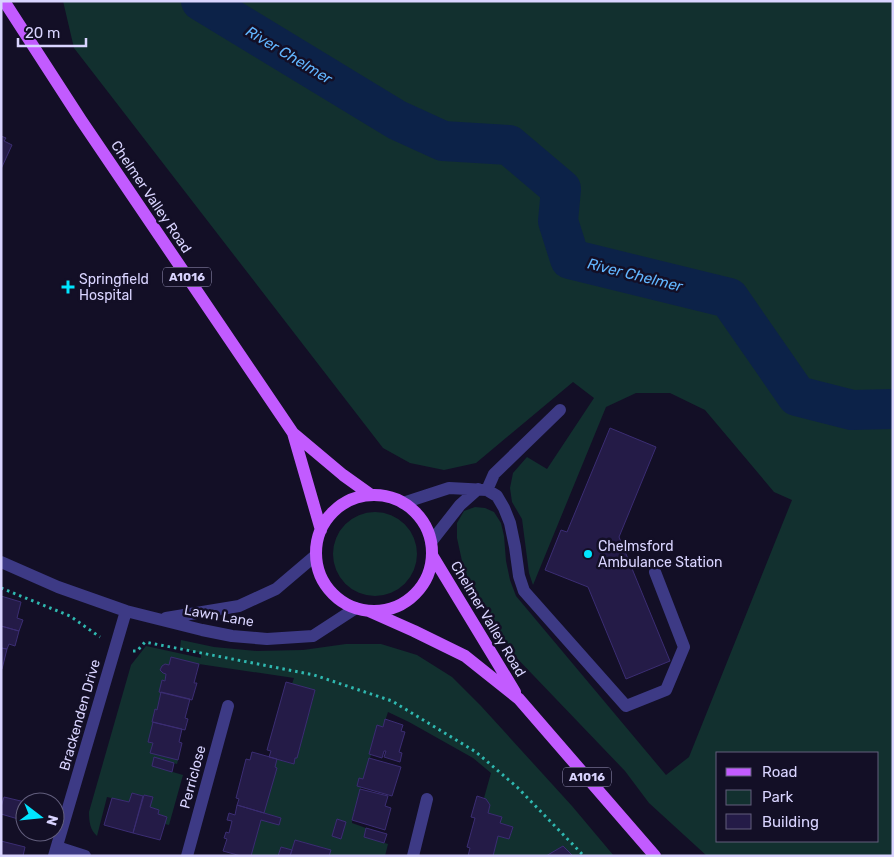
<svg xmlns="http://www.w3.org/2000/svg" width="894" height="857" viewBox="0 0 894 857" font-family="Rubik,sans-serif">
  <style>
    .green { fill: #12302f; fill-rule: evenodd }
    .lines { fill: none; stroke-linecap: round; stroke-linejoin: round }
    .river { stroke: #0c2248; stroke-width: 40 }
    .building { fill: #241b47; stroke: #3b2d73 }
    .path { stroke: #2fb8b0; stroke-width: 3; stroke-dasharray: 2.5 4; stroke-linecap: butt }
    .minor { stroke: #3d3a85; stroke-width: 12 }
    .major { stroke: #c25bff; stroke-width: 12 }
    .poi-dot { fill: #00e5ff; stroke: #130f26; stroke-width: 2 }
    .labels { text-anchor: middle; dominant-baseline: central; stroke-width: 5; stroke-linejoin: round; paint-order: stroke }
    .shield { fill: #130f26; stroke: #9e99be; stroke-width: 1 }
    .shield-label { font-size: 12px; font-weight: bold; fill: #d9d4ff }
    .street-label { font-size: 14px; fill: #d9d4ff; stroke: #130f26 }
    .poi-label { font-size: 14px; fill: #d9d4ff; stroke: #130f26; text-anchor: start }
    .water-label { font-size: 15px; font-style: italic; fill: #62b6ff; stroke: #130f26 }
  </style>
  <rect width="100%" height="100%" fill="#130f26"/>
  <path class="green" d="M63,1H893V856H707L649,803L625,771L511,652L491,624L469,583L462,561L457,538V523L464,511L475,507L485,508L494,512L501,523L504,536L506,561L510,580L516,596L666,775L689,757L792,500L774,492L705,410L670,393H636L606,407L533,585L529,573L522,519L512,502L510,488L513,473L527,457L547,469L594,398L573,382L476,463L444,470L410,463L383,448L74,48ZM718,753H878V841H718Z
    M333 554a42 42 0 1 1 84 0a42 42 0 1 1-84 0Z
    M181,640L214,647L257,651L303,650L346,644H381L417,655L452,677L481,706L572,806L614,856H573L563,846L546,856H493L498,836L509,839L513,827L500,823L502,817L488,813L490,805L486,799L484,798L491,773L473,758L409,722L388,712L383,727L377,725L369,754L371,755L363,779L359,778L357,786L361,787L352,820V823L366,828L364,837L388,844L385,856H329L331,850L295,840L292,850L281,847L278,856H251L261,820L279,824L281,818L264,813L277,759L293,764L295,758H297L315,690L292,684L294,678L199,664L171,657L169,665L165,664L162,666L160,670L163,673L166,674L165,681L162,680L161,692L157,710H155L149,742L153,743L151,753L178,760L177,764L154,758L152,766L183,775L169,825L165,824L167,817L158,814L159,810L150,807L153,797L144,795L143,796L132,793L129,802L107,797L97,836C90,830 89,821 89,812L131,665L146,646L201,658V653L180,648ZM337,819L346,822L341,839L332,836Z"/>
  <g class="lines">
    <path class="river" d="M201,1L397,120L443,141L509,145L561,189L558,221L570,259L729,298L797,396L852,410L893,409"/>
  </g>
  <path class="building" d="M1,136L6,138L4,141L12,145L1,169Z
    M610,428L656,447L619,537L670,661L626,679L588,587L545,570L561,530L567,532Z
    M1,596L21,602L17,618L23,620L19,631L1,626Z
    M1,626L19,631L15,646L9,644L7,649L1,648Z
    M1,648L7,649L2,669H1Z
    M171,657L199,664L194,683H197L192,700L159,692L162,680L165,681L166,674L163,673L160,670L162,666L165,664L169,665Z
    M286,682L315,690L297,758H295L294,764L269,757L271,751L267,750Z
    M161,692L190,699L185,718L188,719L185,730L152,722L155,709L157,710Z
    M385,719L403,725L401,731L405,732L399,752L402,753L400,762L384,757L386,751H384L382,758L369,754L377,725L383,727Z
    M153,722L182,729L179,742L182,743L178,760L150,753L153,743L148,742Z
    M252,752L277,759L275,767L277,768L264,813L237,805L239,799L236,798L246,759L250,760Z
    M154,757L174,763L172,772L152,766Z
    M369,758L401,767L392,796L357,786L359,778L363,779Z
    M360,789L388,796L385,806L391,808L385,830L352,820Z
    M132,793L143,796L133,833L104,825L112,798L129,802Z
    M144,795L153,797L150,807L159,810L158,814L167,817L160,840L133,833Z
    M477,796L486,799L490,805L488,813L502,817L500,823L513,827L509,839L498,836L493,856H468L470,848L467,847L475,818L471,817Z
    M4,797L25,802V821L1,814V807Z
    M237,805L281,818L279,825L261,820L251,856H241L223,851L227,839L224,838L226,832L229,833L232,821L227,820L229,813L235,815Z
    M337,819L346,822L341,839L332,836Z
    M366,828L387,834L384,843L364,837Z
    M295,840L331,850L329,856H290Z
    M1,841L25,847L23,856H1Z
    M563,846L573,856H546Z
    M281,847L292,850L290,856H278Z"/>
  <g class="lines">
    <path class="path" d="M1,588L70,616L100,637
      M133,651H137L145,642L314,675L392,701L476,752L517,787L584,856"/>
    <path class="minor" d="M487,490L494,474L560,410
      M403,503L449,488L487,490L497,496L504,508L510,523L515,547L519,576L524,591L626,706L666,690L684,647L655,572
      M431,542L460,505L478,489
      M1,562L58,587L126,611L202,630L232,636L267,639L313,636L356,608
      M166,618L239,606L276,589L316,555
      M57,847L85,856
      M54,856L126,611
      M187,856L228,706
      M413,856L427,799"/>
    <path class="major" d="M4,1L81,120L293,433L343,475L371,495
      M293,433L321,530
      M316 553a58 58 0 1 1 116 0a58 58 0 1 1-116 0Z
      M432,555L515,692
      M369,611L414,631L465,656L519,699L655,856"/>
  </g>
  <g class="poi-dot">
    <path d="M65.5 279.5h5v5h5v5h-5v5h-5v-5h-5v-5h5z"/>
    <circle cx="588" cy="554" r="5"/>
  </g>
  <g class="labels">
    <g class="shield">
      <rect x="163" y="267.5" width="48" height="19" rx="4"/>
      <rect x="563" y="767.5" width="48" height="19" rx="4"/>
    </g>
    <g class="shield-label">
      <text x="187" y="277">A1016</text>
      <text x="587" y="777">A1016</text>
    </g>
    <g class="street-label">
      <text transform="translate(151 197) rotate(56)">Chelmer Valley Road</text>
      <text transform="translate(219 616) rotate(10)">Lawn Lane</text>
      <text transform="translate(488 619) rotate(59)">Chelmer Valley Road</text>
      <text transform="translate(80 715) rotate(-74)">Brackenden Drive</text>
      <text transform="translate(193 777) rotate(-75)">Perriclose</text>
    </g>
    <g class="poi-label">
      <text x="79" y="279">Springfield<tspan x="79" dy="16">Hospital</tspan></text>
      <text x="598" y="546">Chelmsford<tspan x="598" dy="16">Ambulance Station</tspan></text>
    </g>
    <g class="water-label">
      <text transform="translate(289 55) rotate(31)">River Chelmer</text>
      <text transform="translate(635 275) rotate(14)">River Chelmer</text>
    </g>
  </g>
  <rect width="894" height="857" fill="none" stroke="#d9d4ff" stroke-width="5"/>
  <rect x="716" y="752" width="162" height="90" fill="#130f26" stroke="#625e7d"/>
  <rect x="726" y="768" width="25" height="8" fill="#c25bff" stroke="#625e7d"/>
  <text x="762" y="777" font-size="15" fill="#d9d4ff">Road</text>
  <rect x="726" y="790" width="25" height="15" fill="#12302f" stroke="#625e7d"/>
  <text x="762" y="802" font-size="15" fill="#d9d4ff">Park</text>
  <rect x="726" y="814" width="25" height="15" fill="#241b47" stroke="#625e7d"/>
  <text x="762" y="827" font-size="15" fill="#d9d4ff">Building</text>
  <g transform="translate(40 817) rotate(106)"><circle r="24" fill="#130f26" stroke="#625e7d"/>
  <path d="M0-4L9 19L0 12L-9 19Z" fill="#00e5ff"/>
  <text y="-8" font-size="14" font-weight="bold" text-anchor="middle" fill="#d9d4ff">N</text>
  </g>
  <path d="M18 38v8h68v-8" fill="none" stroke="#d9d4ff" stroke-width="2.5"/>
  <text x="25" y="38" font-size="15" fill="#d9d4ff" stroke="#130f26" stroke-width="4" paint-order="stroke">20 m</text>
</svg>
